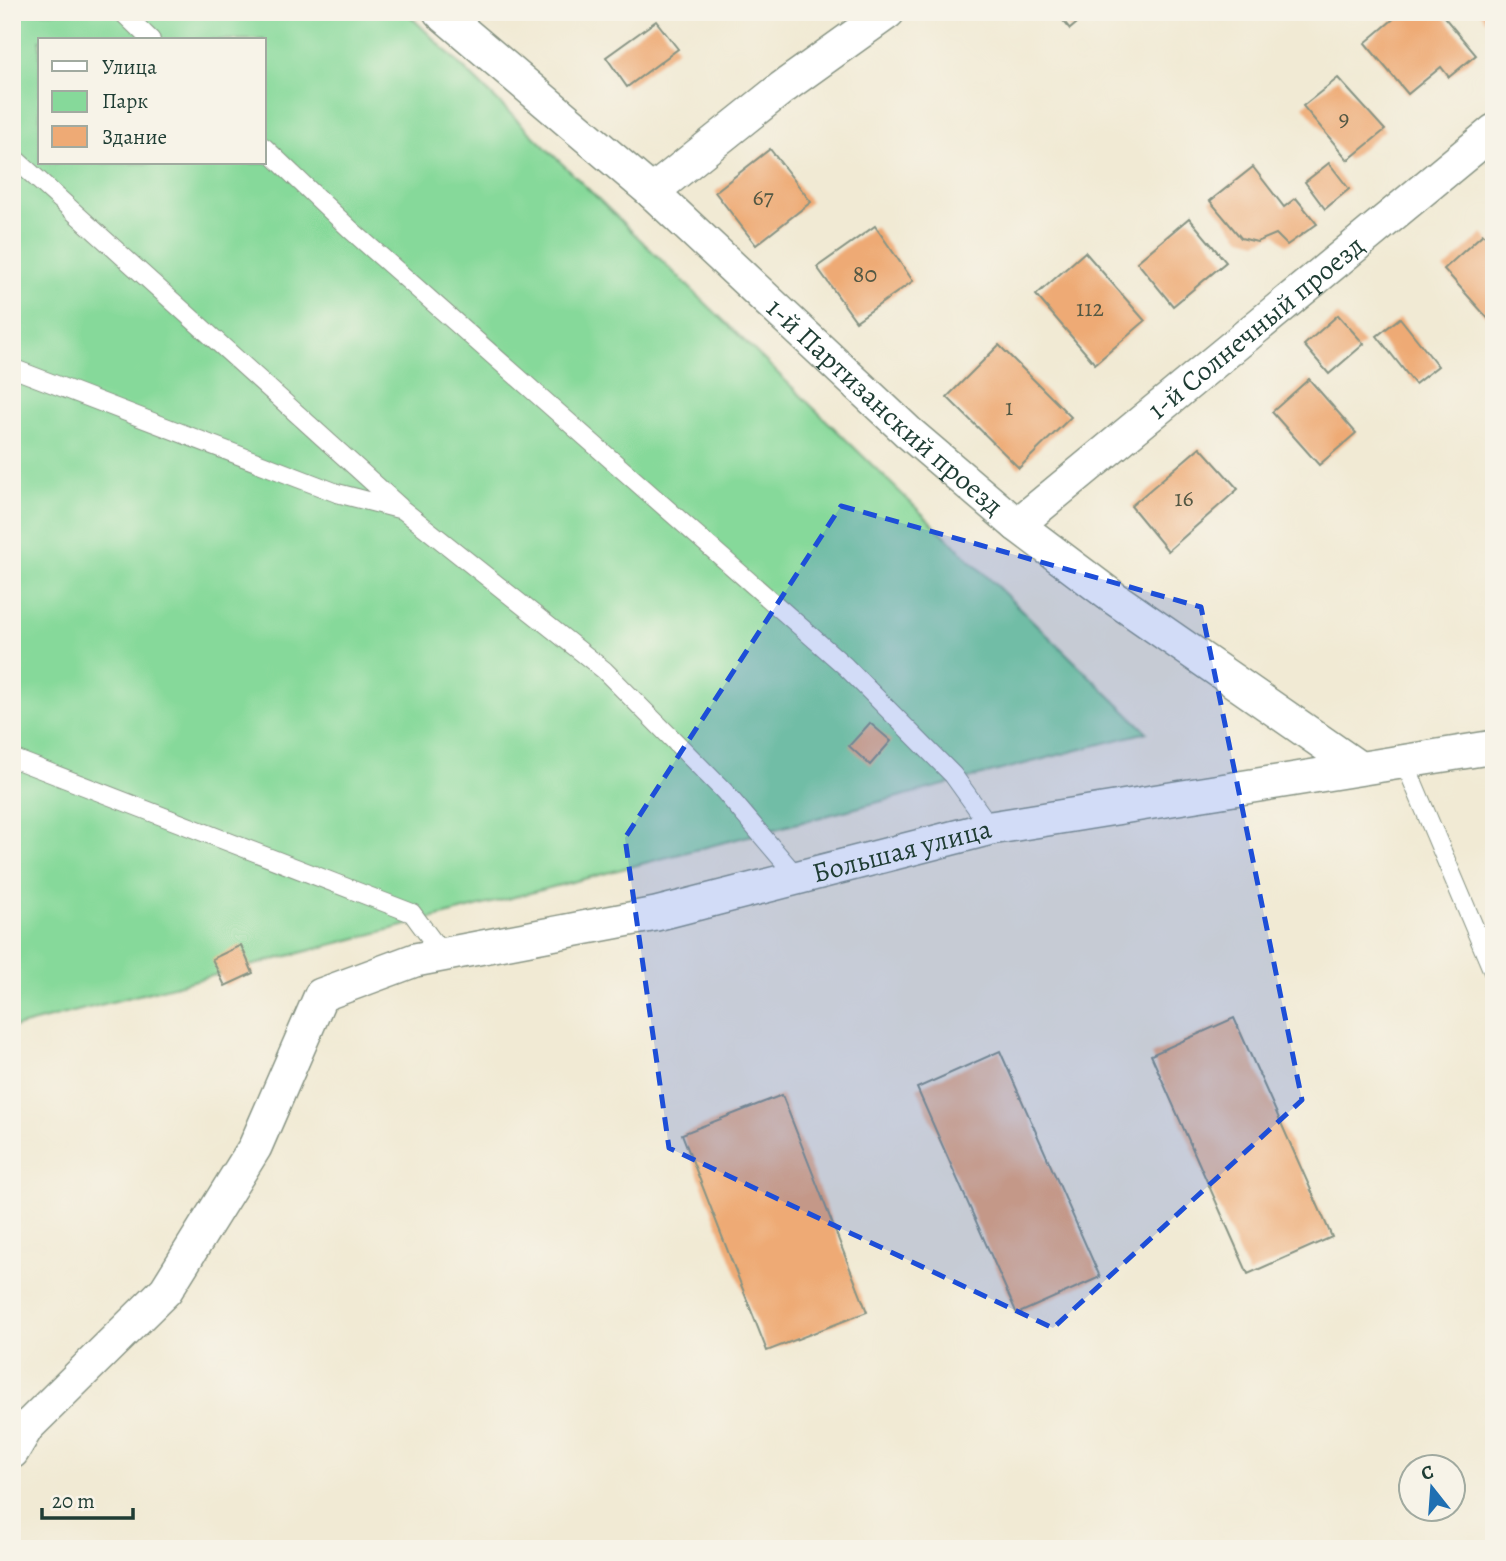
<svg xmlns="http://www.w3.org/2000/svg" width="1506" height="1561" viewBox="0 0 1506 1561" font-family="Alegreya,serif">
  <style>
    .green { fill: #86d99a; stroke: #528b67; stroke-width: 2; fill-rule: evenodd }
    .building { fill: #eeaa75 }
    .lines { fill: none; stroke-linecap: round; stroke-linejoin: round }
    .lane-casing { stroke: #889484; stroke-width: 20 }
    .street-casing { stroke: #889484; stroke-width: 36 }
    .lane { stroke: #fff; stroke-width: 18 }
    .street { stroke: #fff; stroke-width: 33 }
    .marked { fill: #1d4ed8; fill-opacity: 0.2; stroke: #1d4ed8; stroke-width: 5; stroke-dasharray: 14 9; stroke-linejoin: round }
    .labels { text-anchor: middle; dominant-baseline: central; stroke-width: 5; stroke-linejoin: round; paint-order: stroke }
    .number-label { font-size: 24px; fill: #535844 }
    .street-label { font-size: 28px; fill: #1f3d34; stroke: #f7f3e8 }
  </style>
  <rect width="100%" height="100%" fill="#f7f3e8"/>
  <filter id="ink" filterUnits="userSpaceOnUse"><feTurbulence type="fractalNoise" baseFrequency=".0143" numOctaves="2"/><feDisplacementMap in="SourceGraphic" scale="14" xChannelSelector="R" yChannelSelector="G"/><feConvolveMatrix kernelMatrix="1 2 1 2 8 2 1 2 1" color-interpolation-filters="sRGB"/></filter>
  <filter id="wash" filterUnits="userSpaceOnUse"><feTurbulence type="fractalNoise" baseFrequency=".00686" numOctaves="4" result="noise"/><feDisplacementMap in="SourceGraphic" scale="28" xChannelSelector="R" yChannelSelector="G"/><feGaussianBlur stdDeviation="1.57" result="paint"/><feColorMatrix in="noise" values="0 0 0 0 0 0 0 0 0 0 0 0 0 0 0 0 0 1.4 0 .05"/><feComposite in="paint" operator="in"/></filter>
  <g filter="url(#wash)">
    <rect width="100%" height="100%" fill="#f1ead4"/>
    <path class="green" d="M12,12H406L1147,732L12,1028ZM40,40H264V163H40Z"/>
    <g id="blocks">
      <path class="building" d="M1056,12H1090L1070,29Z
        M1394,12H1440L1476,55L1449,77L1441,67L1408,94L1365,43L1397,16Z
        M1479,12H1494V32Z
        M656,21L678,49L627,87L606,57Z
        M1338,78L1385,130L1348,160L1303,106Z
        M770,149L811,202L756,245L715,192Z
        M1329,163L1349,189L1325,209L1305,182Z
        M1253,167L1284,207L1296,198L1317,224L1287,245L1276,234L1257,242L1241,238L1210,201Z
        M1189,218L1226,262L1173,306L1137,262Z
        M875,226L913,281L856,321L817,267Z
        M1483,234L1494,246L1491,322L1444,269Z
        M1085,252L1145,321L1095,364L1036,295Z
        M1338,315L1364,344L1329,374L1304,345Z
        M1400,318L1438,366L1415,384L1377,336Z
        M999,345L1071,417L1019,468L947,397Z
        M1309,379L1356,433L1319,465L1272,412Z
        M1200,447L1238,489L1168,551L1131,506Z
        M870,723L891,741L870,765L849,746Z
        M241,945L253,973L225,986L212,959Z
        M1234,1018L1332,1237L1248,1274L1151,1055Z
        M1000,1051L1100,1277L1017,1314L917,1088Z
        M782,1095L867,1312L767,1351L682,1134Z"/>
    </g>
  </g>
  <g filter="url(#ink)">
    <use href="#blocks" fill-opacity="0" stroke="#889484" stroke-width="2"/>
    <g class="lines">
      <defs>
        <path id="lane" d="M122,12L151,40
          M264,147L351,230L845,666L953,775L991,828
          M12,156L400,507
          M12,368L337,493L403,510L604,670L724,791L797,877
          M12,758L412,913L443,955
          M1404,761L1494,974"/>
        <g id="street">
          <path id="s1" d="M440,12L652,192L908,432L1017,525L1114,598L1359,768"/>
          <path d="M652,192L782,88L888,12"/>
          <path id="s2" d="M1017,525L1494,131"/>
          <path id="s3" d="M12,1452L27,1427L166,1290L255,1147L321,995L415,960L656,914L991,828L1494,747"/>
        </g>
      </defs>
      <use href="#lane" class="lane-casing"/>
      <use href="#street" class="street-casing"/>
      <use href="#lane" class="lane"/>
      <use href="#street" class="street"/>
    </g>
  </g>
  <path class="marked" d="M841,506L1201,607L1302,1100L1053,1328L669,1148L625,838Z"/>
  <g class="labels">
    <g class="number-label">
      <text x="1344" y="118">9</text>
      <text x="763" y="197">67</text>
      <text x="865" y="274">80</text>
      <text x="1090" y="308">112</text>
      <text x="1009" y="407">1</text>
      <text x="1184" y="498">16</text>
    </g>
    <g class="street-label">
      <text stroke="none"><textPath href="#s2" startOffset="310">1-й Солнечный проезд</textPath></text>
      <text stroke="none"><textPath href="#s1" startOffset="595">1-й Партизанский проезд</textPath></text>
      <text stroke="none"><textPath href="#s3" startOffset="1158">Большая улица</textPath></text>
    </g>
  </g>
  <rect width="1506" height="1561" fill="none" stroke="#f7f3e8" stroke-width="42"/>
  <rect x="38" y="38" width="228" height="126" fill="#f7f3e8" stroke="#a1aaa0" stroke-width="2"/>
  <rect x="52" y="61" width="35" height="10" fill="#ffffff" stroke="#a1aaa0" stroke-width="2"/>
  <text x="102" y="74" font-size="21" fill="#1f3d34">Улица</text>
  <rect x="52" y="91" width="35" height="21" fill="#86d99a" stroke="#a1aaa0" stroke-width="2"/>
  <text x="102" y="108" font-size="21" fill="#1f3d34">Парк</text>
  <rect x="52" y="126" width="35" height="21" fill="#eeaa75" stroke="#a1aaa0" stroke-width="2"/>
  <text x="102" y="144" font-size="21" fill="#1f3d34">Здание</text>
  <g transform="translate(1432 1488) rotate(343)"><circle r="33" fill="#f7f3e8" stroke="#a1aaa0" stroke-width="2"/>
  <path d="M0-5L12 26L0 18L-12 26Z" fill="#1f6fb2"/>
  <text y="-10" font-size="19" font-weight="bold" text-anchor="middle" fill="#1f3d34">С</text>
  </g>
  <path d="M42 1508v10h91v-10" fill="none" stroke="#1f3d34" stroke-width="3.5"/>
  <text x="52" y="1508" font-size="21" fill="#1f3d34" stroke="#f7f3e8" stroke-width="5" paint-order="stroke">20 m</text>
</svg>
